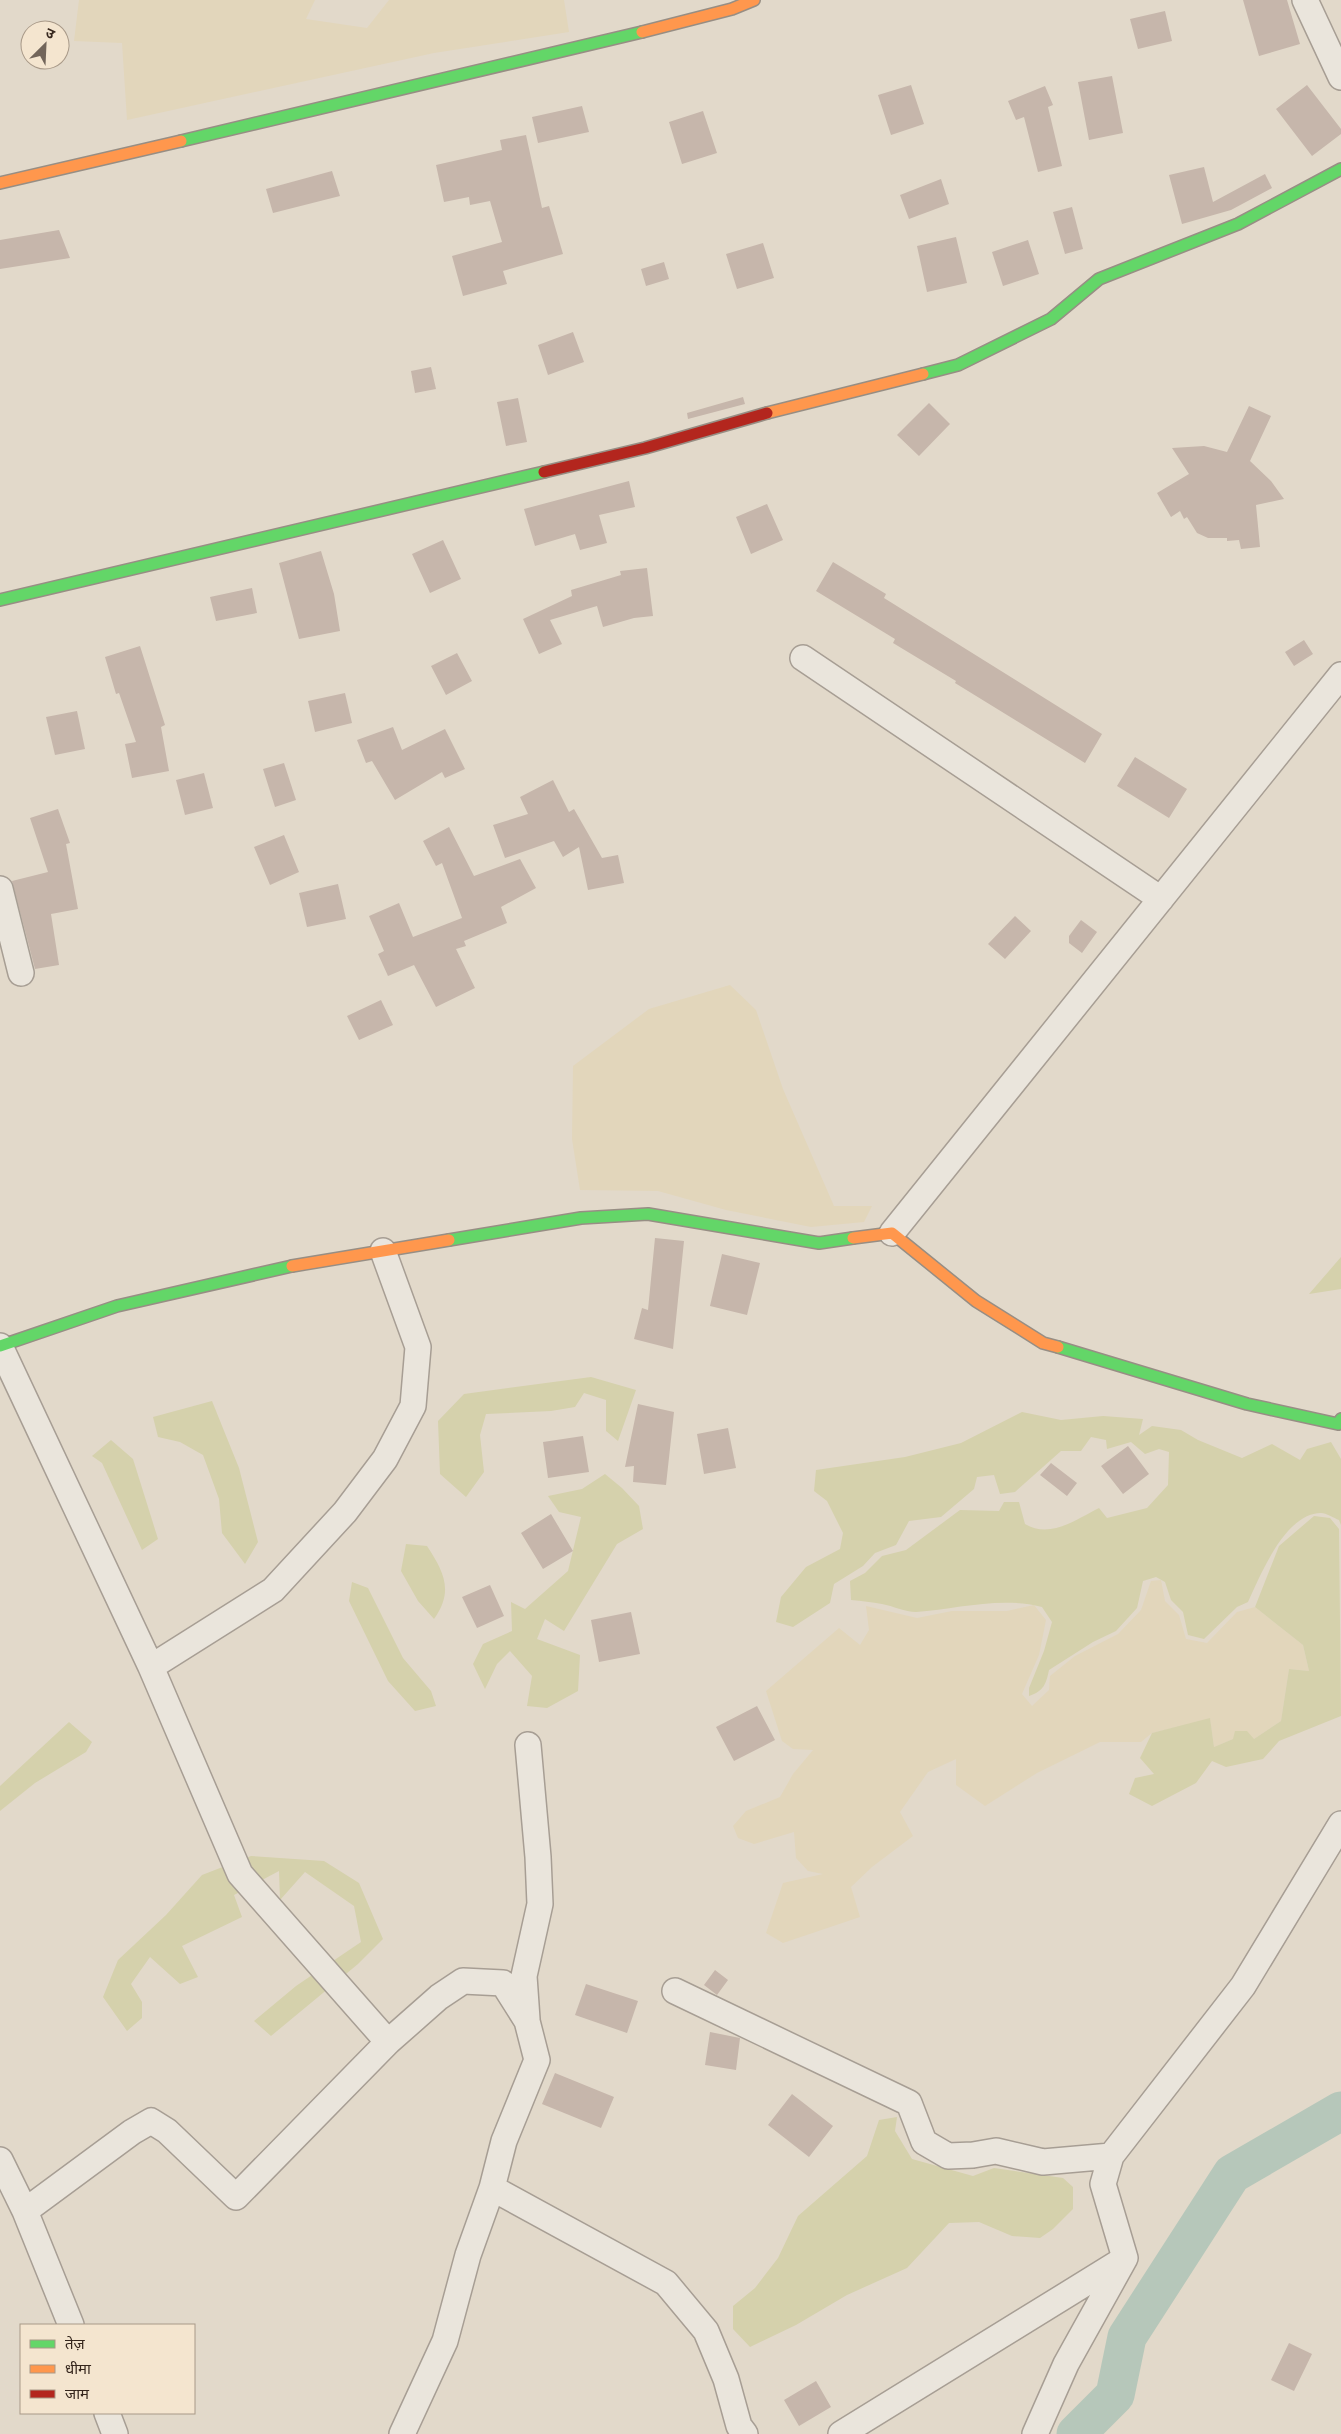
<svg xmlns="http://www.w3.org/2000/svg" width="1341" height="2434" viewBox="0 0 1341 2434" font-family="'Noto Serif','Noto Sans Devanagari',serif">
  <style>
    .farmland { fill: #e2d6bb }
    .green { fill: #d5d1ac }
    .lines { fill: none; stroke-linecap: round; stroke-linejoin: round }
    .river { stroke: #b6c7ba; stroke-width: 39 }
    .building { fill: #c6b6ab }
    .street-casing { stroke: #a79e94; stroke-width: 28 }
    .fast-casing { stroke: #978e84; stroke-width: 14 }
    .slow-casing { stroke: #978e84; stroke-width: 14 }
    .jam-casing { stroke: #978e84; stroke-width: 14 }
    .street { stroke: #eae5dc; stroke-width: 25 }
    .fast { stroke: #63d668; stroke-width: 11 }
    .slow { stroke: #ff974d; stroke-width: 11 }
    .jam { stroke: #b3261e; stroke-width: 11 }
  </style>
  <rect width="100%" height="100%" fill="#e2d9ca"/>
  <path class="farmland" d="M79,0H315L306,19L367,28L389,0H564L569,32L434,53L127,120L122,43L74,41Z
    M730,985L756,1010L783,1089L834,1206H872L864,1222L811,1227L726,1210L658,1191L580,1190L572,1139L573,1066L649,1009Z
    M1161,1580L1165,1601L1179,1615L1186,1639L1207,1643L1237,1612L1255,1607L1303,1645L1309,1671L1289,1669L1281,1721L1254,1739H1233L1214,1747L1210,1719L1152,1733L1141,1742H1100L1037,1773L985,1806L956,1785V1759L928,1772L900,1812L913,1836L872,1867L851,1887L860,1917L783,1943L766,1933L783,1883L823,1874L808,1871L796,1858L794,1832L754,1844L738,1838L733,1826L746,1811L780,1797L793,1774L813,1750L793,1749L782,1741L766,1691L839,1628L860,1645L869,1630L866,1606L917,1618L952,1611H1007L1034,1605L1046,1620L1039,1655L1022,1694L1032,1706L1049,1690L1050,1676L1075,1656L1118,1634L1141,1610L1151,1581Z"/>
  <path class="green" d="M1341,1257V1289L1309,1294Z
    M591,1377L636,1390L618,1441L606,1431V1400L584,1393L575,1407L551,1411L486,1414L480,1435L484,1472L466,1497L440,1474L438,1421L464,1394Z
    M212,1401L239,1468L258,1542L245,1564L222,1533L219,1499L203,1455L180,1442L158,1437L153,1417Z
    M1022,1412L1061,1420L1103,1416L1143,1419L1139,1435L1152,1426L1181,1430L1198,1440L1242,1458L1272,1444L1300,1460L1307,1449L1331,1442L1341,1459V1525L1339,1520C1334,1518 1326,1513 1321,1513C1285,1513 1260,1576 1248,1602L1237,1607L1204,1639L1188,1635L1183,1612L1171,1600L1165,1582L1156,1577L1143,1581L1137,1608L1116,1631L1093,1642L1049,1670C1046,1684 1044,1691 1029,1696V1688L1044,1651L1052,1622L1042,1607C1000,1596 957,1609 916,1612C905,1612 893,1606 882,1604C872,1602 862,1601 851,1600L850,1581L865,1573L882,1556L906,1550L960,1510L999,1511L1004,1502H1019L1025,1524C1050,1539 1075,1520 1099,1508L1107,1518L1147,1508L1168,1485L1169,1452L1159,1449L1145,1454L1131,1442L1107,1449L1106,1440L1091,1437L1081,1451H1061L1015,1492L1000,1494L994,1475L977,1477L974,1489L941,1517L909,1521L896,1545L875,1553L863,1566L834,1584L830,1603L793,1627L776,1622L781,1597L806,1567L840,1549L843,1533L827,1501L814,1491L816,1470L905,1457L961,1443Z
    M111,1440L133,1459L158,1539L142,1550L102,1463L92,1456Z
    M605,1474L622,1488L639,1506L643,1529L617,1544L564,1631L545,1619L537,1639L580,1655L578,1691L547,1708L527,1706L532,1676L510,1651L497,1664L485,1689L473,1664L483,1644L512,1631L511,1602L525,1609L568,1571L581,1517L559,1512L548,1496L582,1489Z
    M1314,1516L1330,1518L1339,1529L1341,1716L1279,1741L1263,1759L1226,1767L1212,1761L1196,1783L1152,1806L1129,1794L1135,1778L1154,1774L1140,1758L1152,1733L1210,1718L1214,1747L1233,1739L1235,1731H1247L1254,1739L1281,1721L1289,1669L1309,1671L1303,1645L1255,1607L1279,1546Z
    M406,1544L427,1546C444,1572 454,1591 434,1619L418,1601L401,1571Z
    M352,1582L368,1588L403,1658L431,1691L436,1706L415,1711L388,1681L349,1601Z
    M69,1722L92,1742L86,1752L35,1783L0,1811V1786Z
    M251,1856L324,1861L359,1883L383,1939L358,1964L271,2036L254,2021L296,1986L361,1942L354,1906L305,1872L280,1900L279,1871L234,1895L242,1917L182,1946L198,1977L180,1984L150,1957L131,1984L142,2002V2018L127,2031L103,1997L118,1960L166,1915L202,1875Z
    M897,2117L895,2131L912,2159L973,2176L994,2168L1063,2178L1073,2187V2209L1053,2229L1040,2238L1012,2236L979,2222L949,2223L907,2268L847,2295L796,2325L750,2347L733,2329V2306L755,2288L778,2258L798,2216L867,2156L879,2120Z"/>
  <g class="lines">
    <path class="river" d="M1076,2434L1115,2395L1127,2337L1232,2174L1341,2111"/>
  </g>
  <path class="building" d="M1243,0H1287L1300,44L1259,56Z
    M1165,11L1172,41L1138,49L1130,19Z
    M1112,76L1123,133L1089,140L1078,82Z
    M911,85L924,124L891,135L878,95Z
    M1307,85L1341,129V134L1312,156L1276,109Z
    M1045,86L1053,105L1048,107L1062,166L1038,172L1024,117L1016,120L1008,101Z
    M582,106L589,132L538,143L532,117Z
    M703,111L717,153L682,164L669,122Z
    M526,135L542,208L549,206L563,254L503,271L507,284L463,296L452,256L502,242L490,201L470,205L469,197L444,202L436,165L502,150L500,140Z
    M1204,167L1213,202L1265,174L1272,188L1231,210L1182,224L1169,175Z
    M332,171L340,196L273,213L266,189Z
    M941,179L949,204L909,219L900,195Z
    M1072,207L1083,249L1065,254L1053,212Z
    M59,230L70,258L0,269V240Z
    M956,237L967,283L927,292L917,246Z
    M1028,240L1039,274L1003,286L992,252Z
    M763,243L774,278L737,289L726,254Z
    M664,262L669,279L646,286L641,269Z
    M573,332L584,362L548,375L538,345Z
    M431,367L436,389L415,393L411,371Z
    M743,397L745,404L688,419L687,413Z
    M518,398L527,442L506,446L497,402Z
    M929,403L950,424L919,456L897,435Z
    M1249,406L1271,416L1250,461L1271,481L1284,499L1256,505L1260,547L1241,549L1239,540L1227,541V538H1208L1197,533L1187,517L1184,519L1180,511L1171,517L1157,493L1189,474L1172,448L1204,446L1227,452Z
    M629,481L635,507L599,515L607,543L580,550L575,534L535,546L524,509Z
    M767,504L783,540L751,554L736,517Z
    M443,540L461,579L430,593L412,554Z
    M321,551L334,594L340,631L299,639L279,563Z
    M833,562L886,594L884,598L1102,734L1085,763L955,683L956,681L893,643L895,639L816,591Z
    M647,568L653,616L634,618L603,627L597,606L550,620L562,644L539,654L523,619L572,596L571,590L621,575L620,571Z
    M252,588L257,613L216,621L210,597Z
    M1304,640L1313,654L1294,666L1285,652Z
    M140,646L165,725L161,727L169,771L132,778L125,744L136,742L119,693L116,694L105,657Z
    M457,653L472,681L446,695L431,666Z
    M345,693L352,723L315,732L308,701Z
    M77,711L85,749L55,755L46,717Z
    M393,727L402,750L445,729L465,769L445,778L442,772L395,800L372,761L366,763L357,740Z
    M1135,757L1187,789L1169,818L1117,786Z
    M284,763L296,800L275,807L263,769Z
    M204,773L213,808L185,815L176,780Z
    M553,780L569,812L574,809L602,858L618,855L624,883L588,890L579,847L563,857L554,841L505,858L493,825L528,814L520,797Z
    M58,809L70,843L66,844L78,909L51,914L59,965L35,969L12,881L48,872L30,818Z
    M449,827L474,876L520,859L536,888L501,907L507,923L464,941L466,946L456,949L475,988L436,1007L414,965L388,976L378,954L384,951L369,916L399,903L413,937L462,918L442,863L436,866L423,841Z
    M284,835L299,872L270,885L254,847Z
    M338,884L346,919L307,927L299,893Z
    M1015,916L1031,931L1005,959L988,944Z
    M1081,920L1097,932L1082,953L1069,943V936Z
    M381,1000L393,1025L359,1040L347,1016Z
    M655,1238L684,1241L673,1349L634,1339L642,1308L648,1310Z
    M722,1254L760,1263L747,1315L710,1306Z
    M638,1404L674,1412L666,1485L633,1482L634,1466L625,1467Z
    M728,1428L736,1468L704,1474L697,1434Z
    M583,1436L589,1472L548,1478L543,1442Z
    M1128,1446L1149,1474L1123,1494L1101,1466Z
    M1051,1463L1077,1483L1067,1496L1040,1475Z
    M551,1514L573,1551L543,1569L521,1533Z
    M490,1585L504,1616L477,1628L462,1597Z
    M631,1612L640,1654L599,1662L591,1620Z
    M757,1706L775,1740L734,1761L716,1727Z
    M715,1970L728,1980L717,1995L704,1985Z
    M586,1984L638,2001L627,2033L575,2015Z
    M710,2032L740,2038L736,2070L705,2065Z
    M555,2073L614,2097L601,2128L542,2104Z
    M792,2094L833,2126L809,2157L768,2125Z
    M1289,2343L1312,2354L1294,2391L1271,2380Z
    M816,2381L831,2407L799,2426L784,2400Z"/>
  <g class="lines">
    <defs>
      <path id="street" d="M1305,0L1341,77
        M803,658L1161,899
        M0,889L21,973
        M892,1233L1341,675
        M0,1346L151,1667L240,1874L388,2042
        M151,1667L273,1590L345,1512L385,1459L413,1406L418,1347L383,1251
        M675,1991L909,2103L924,2142L948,2156L973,2155L996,2151L1043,2162L1111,2156
        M527,2019L524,1976L540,1904L538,1857L528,1745
        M0,2160L25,2211L71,2325
        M492,2188L666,2283L706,2331L726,2379L739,2426L745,2434
        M25,2211L132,2132L151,2121L167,2131L236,2197L388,2042L439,1997L463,1981L503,1983L527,2021L537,2060L504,2141L492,2188L468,2255L445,2341L402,2434
        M107,2413L115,2434
        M841,2434L1123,2260
        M1035,2434L1066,2364L1125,2258L1103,2184L1111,2156L1243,1986L1341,1824"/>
      <path id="fast" d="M181,141L642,32
        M923,374L958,365L1051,319L1099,279L1238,224L1341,169
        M0,600L544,472
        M449,1240L581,1218L648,1214L819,1243L853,1238
        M0,1346L117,1306L292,1266
        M1058,1347L1247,1404L1338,1424L1341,1419"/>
      <path id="slow" d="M642,32L732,9L754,0
        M0,183L181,141
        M767,413L923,374
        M853,1238L892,1233L976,1301L1043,1343L1058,1347
        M292,1266L449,1240"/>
      <path id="jam" d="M544,472L645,448L767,413"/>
    </defs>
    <use href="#street" class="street-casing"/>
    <use href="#fast" class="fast-casing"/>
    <use href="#slow" class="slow-casing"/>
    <use href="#jam" class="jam-casing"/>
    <use href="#street" class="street"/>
    <use href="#fast" class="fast"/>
    <use href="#slow" class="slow"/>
    <use href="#jam" class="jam"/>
  </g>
  <rect x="20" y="2324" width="175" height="90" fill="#f4e5cf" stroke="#a89988"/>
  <rect x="30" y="2340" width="25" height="8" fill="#63d668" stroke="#a89988"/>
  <text x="65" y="2349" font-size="15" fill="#35261d">तेज़</text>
  <rect x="30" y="2365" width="25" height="8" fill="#ff974d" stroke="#a89988"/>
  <text x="65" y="2374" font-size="15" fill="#35261d">धीमा</text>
  <rect x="30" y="2390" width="25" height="8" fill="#b3261e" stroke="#a89988"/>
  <text x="65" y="2399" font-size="15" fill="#35261d">जाम</text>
  <g transform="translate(45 45) rotate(24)"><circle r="24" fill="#f4e5cf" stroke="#a89988"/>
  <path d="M0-4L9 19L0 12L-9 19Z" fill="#72655a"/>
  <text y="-8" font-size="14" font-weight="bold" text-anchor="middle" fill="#35261d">उ</text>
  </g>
</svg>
